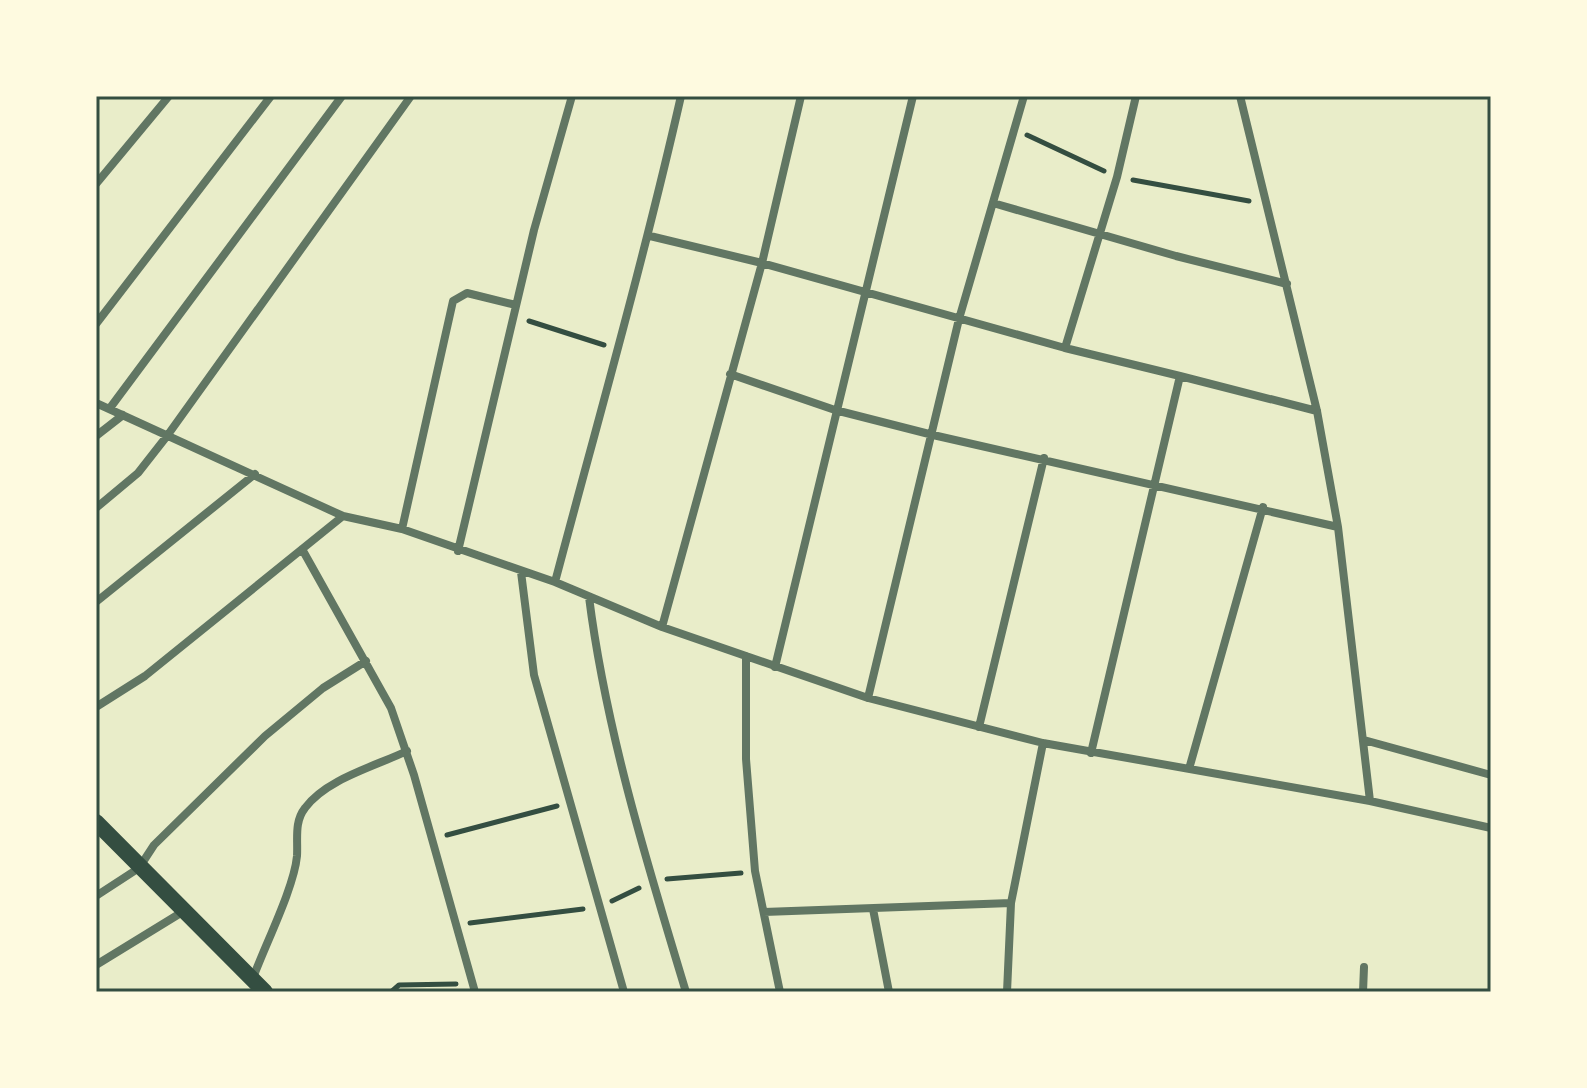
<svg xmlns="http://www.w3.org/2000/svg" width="1587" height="1088" viewBox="0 0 1587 1088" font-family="Arial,sans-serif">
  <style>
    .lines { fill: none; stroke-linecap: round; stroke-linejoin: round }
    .path { stroke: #344e41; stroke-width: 5 }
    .minor { stroke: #617663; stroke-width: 8 }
    .secondary { stroke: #344e41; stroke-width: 16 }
    .neatline { fill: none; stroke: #344e41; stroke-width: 3 }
  </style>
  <rect width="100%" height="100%" fill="#e9edc9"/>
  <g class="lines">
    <path class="path" d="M1027,135L1104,171
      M1133,180L1249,201
      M529,321L604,345
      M447,835L557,806
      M667,879L741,873
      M612,901L639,888
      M470,923L583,909
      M391,992L399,985L456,984"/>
    <path class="minor" d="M96,184L169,96
      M993,203L1176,256L1287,284
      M650,236L762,263L1065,348L1117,177L1136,96
      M96,324L271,96
      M1065,348L1180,376
      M730,374L835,410L933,435L1338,527L1317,411L1240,96
      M96,403L343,516L402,529L555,582L662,627L868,698L1043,743L1370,801L1491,828
      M110,408L342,96
      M96,436L123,415
      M96,508L138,473L167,436L411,96
      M1338,527L1370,801
      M402,529L453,301L467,293L516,305
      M302,549L391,708L414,775L475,992
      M458,551L534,230L572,96
      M521,572L534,675L624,992
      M555,582C598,420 644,259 681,96
      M589,597C606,731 647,863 686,992
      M96,602L255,474
      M662,627L762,263L801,96
      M746,656V759L755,871L780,992
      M775,667L913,96
      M868,698L959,319L1024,96
      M96,707L145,676L343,516
      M979,727L1044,458
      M1364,740L1491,775
      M1091,753L1180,376L1317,411
      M1189,769L1263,507
      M96,896L139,868L154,845L265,736L323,688L366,661
      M873,909L889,992
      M764,912L1011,903
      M96,965L184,911
      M253,978C265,945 294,888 297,856C298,839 294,822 305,808C326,779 376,766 407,751
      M1007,992L1011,903L1043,743
      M1363,992L1364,967"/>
    <path class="secondary" d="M96,822L265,992"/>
  </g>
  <rect width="1587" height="1088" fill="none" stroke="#fefae0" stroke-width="196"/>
  <rect x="98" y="98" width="1391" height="892" class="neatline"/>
</svg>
